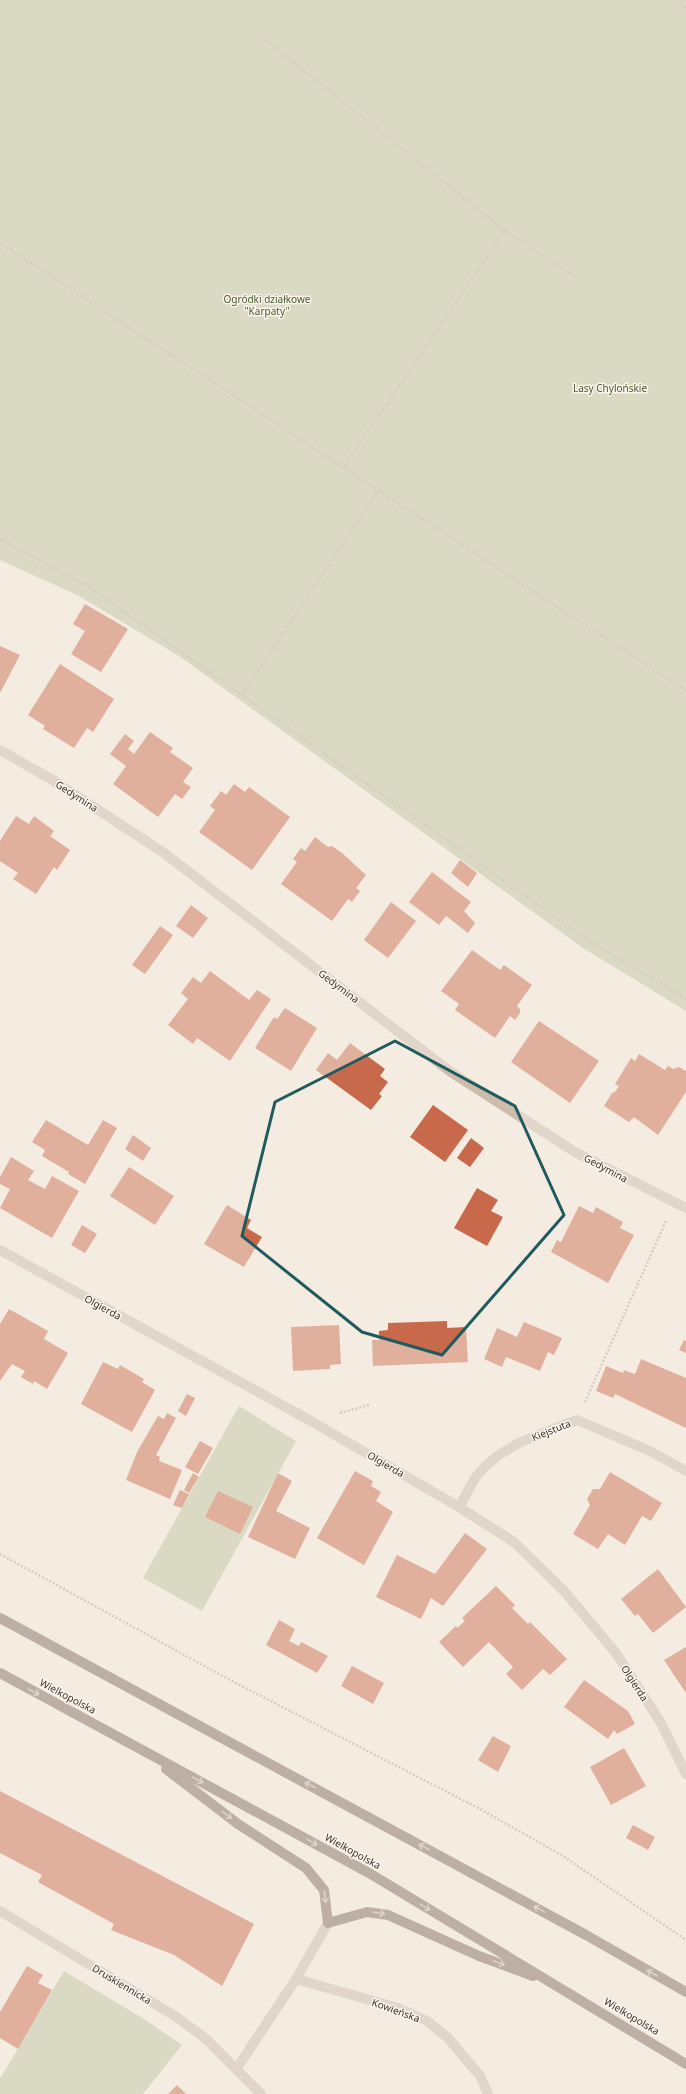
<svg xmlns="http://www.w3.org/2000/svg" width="686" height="2094" viewBox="0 0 686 2094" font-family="'Noto Sans',sans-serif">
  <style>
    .green { fill: #b8c4a0 }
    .building { fill: #c8694b }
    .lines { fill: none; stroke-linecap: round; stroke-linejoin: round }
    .path { stroke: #b9a596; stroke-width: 2.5; stroke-dasharray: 2 2; stroke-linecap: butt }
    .street { stroke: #cdbbac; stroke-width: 10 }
    .primary { stroke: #7d675c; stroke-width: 10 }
    .oneway { stroke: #c2b5ac }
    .marked { fill: none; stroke: #1f5a5e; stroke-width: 3; stroke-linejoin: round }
    .labels { text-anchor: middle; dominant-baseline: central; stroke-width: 3; stroke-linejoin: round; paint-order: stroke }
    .park-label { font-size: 10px; fill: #4a5a2e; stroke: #fbf5ee }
    .street-label { font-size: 10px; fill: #3b302b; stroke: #fbf5ee }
  </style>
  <rect width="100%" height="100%" fill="#f4ebe1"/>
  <path class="green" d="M0,0H686V1011L583,948L179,656L79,596L0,560Z
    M239,1406L296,1441L202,1611L143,1578Z
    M64,1971L144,2019L182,2045L143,2094H0V2079Z"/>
  <path class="building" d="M85,604L128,629L101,672L71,654L85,631L73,624Z
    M0,646L20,655L0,693Z
    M60,664L114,699L93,732L87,728L74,748L43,729L45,726L28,715Z
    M150,732L173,748L170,752L193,768L183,782L191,787L182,799L175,794L158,817L113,784L126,766L110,754L125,734L134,741L128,749L134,754Z
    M234,784L245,792L249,787L290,817L252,870L199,832L215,810L210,806L221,791L226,795Z
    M16,816L29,824L34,816L54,831L50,836L70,850L57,870L54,867L36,894L13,879L18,873L0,861V841Z
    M315,837L328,847L332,846L342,853L366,875L356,888L360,891L352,902L348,899L332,921L281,884L297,862L293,859L301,848L305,851Z
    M460,860L477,873L468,887L451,873Z
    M432,872L471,902L464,911L475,923L468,933L446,916L439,925L409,902Z
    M391,902L416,921L388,958L364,940Z
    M191,905L208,918L193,938L176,926Z
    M160,926L173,935L145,974L132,965Z
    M472,950L500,970L504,965L532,985L517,1006L520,1009V1013L515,1020L510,1016L495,1038L455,1010L459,1004L441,991Z
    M210,971L249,1000L257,990L271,999L230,1061L197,1038L193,1044L168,1025L188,999L181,993L193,977L201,983Z
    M285,1008L317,1028L291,1071L255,1048L274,1017L277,1019Z
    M539,1021L599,1061L570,1103L511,1062Z
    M350,1043L385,1069L380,1076L388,1082L379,1094L382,1096L371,1110L316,1070L328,1053L337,1060Z
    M639,1054L665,1070L668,1066L673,1069L679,1067L686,1071V1092L658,1135L634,1117L629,1122L604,1106L612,1093L615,1092L619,1086L615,1084L631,1058L635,1061Z
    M433,1105L468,1130L445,1162L410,1137Z
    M46,1120L88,1145L103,1120L117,1128L85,1184L68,1174L69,1172L42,1156L45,1150L32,1142Z
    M133,1135L151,1148L143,1161L125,1149Z
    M471,1138L484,1148L470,1167L457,1158Z
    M11,1157L34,1171L28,1180L45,1189L52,1176L79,1191L52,1238L0,1208L10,1189L0,1184V1177Z
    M129,1167L174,1196L155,1225L110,1196Z
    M477,1188L498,1200L491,1211L503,1217L487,1246L454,1228Z
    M227,1205L251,1220L247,1228L262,1237L244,1267L204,1244Z
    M579,1206L593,1213L596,1207L623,1222L620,1228L634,1235L608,1283L551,1252L557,1240L561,1242Z
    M82,1225L97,1234L85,1253L71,1245Z
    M9,1309L48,1331L44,1339L68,1353L47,1389L34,1381L33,1384L21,1377L25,1371L12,1364L0,1381V1324Z
    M447,1321V1328L466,1327L468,1362L373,1366L372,1340H379V1331L388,1330V1323Z
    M524,1322L562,1338L554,1355L548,1352L540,1371L506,1357L502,1367L484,1359L497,1328L517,1337Z
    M339,1325L341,1364L330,1365V1369L293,1371L291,1327Z
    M684,1340L686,1341V1353L679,1350Z
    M641,1359L686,1378V1428L615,1394L613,1398L596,1391L606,1366L623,1373L624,1370L635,1374Z
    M103,1362L118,1369L120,1365L144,1379L142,1382L155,1390L132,1432L81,1404Z
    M187,1394L195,1398L186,1416L178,1411Z
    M167,1413L176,1418L156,1455L160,1457L159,1461L182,1470L170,1499L126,1480L137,1452L158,1416L164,1419Z
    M200,1441L213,1448L198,1474L185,1467Z
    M355,1471L373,1481L371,1486L381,1492L376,1501L393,1512L364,1565L317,1538Z
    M610,1472L662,1503L651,1521L642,1516L625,1545L608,1534L598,1549L573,1534L590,1505L587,1499L593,1489H600Z
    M193,1473L199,1477L189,1493L184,1490Z
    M278,1473L292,1481L276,1511L310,1528L295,1559L248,1537Z
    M180,1490L189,1494L182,1508L173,1505Z
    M218,1491L253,1507L240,1534L205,1517Z
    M465,1533L487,1549L443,1606L431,1598L421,1619L376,1597L397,1555L435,1574Z
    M658,1569L686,1607L653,1633L638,1614L635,1616L621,1599Z
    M496,1586L515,1605L512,1608L528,1624L530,1622L567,1659L550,1675L543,1669L522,1690L506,1674L513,1667L489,1642L463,1667L439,1642L456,1626L457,1628L465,1621L462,1618Z
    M279,1620L295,1629L289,1641L299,1646L301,1642L328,1656L317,1673L266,1645Z
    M686,1647V1693L664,1660Z
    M352,1666L384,1683L373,1704L341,1686Z
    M584,1680L628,1711L635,1724L617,1734L614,1730L608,1739L564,1707Z
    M493,1736L511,1746L498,1772L478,1760Z
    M624,1748L646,1786L611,1805L590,1767Z
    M0,1791L254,1924L222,1986L174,1955L111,1930L114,1924L38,1882L42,1875L0,1853Z
    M633,1825L655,1837L648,1850L626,1838Z
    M27,1966L43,1975L38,1983L52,1990L18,2049L0,2038V2012Z
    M177,2085L186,2094H168Z"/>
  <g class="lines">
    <path class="path" d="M679,0L686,8
      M266,40L505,231L343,468
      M505,231L579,279
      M0,243L686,691
      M0,539L88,586L589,941L686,999
      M242,695L378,491
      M585,1402L666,1221
      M340,1413L369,1405
      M0,1554L230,1680L480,1809L563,1856L686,1940"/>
    <path class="street" d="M0,750L51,779L164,853L451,1072L575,1152L686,1208
      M0,1250L311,1421L459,1507L514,1542L565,1592L616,1653L661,1723L686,1774
      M459,1507C466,1496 471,1482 480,1472C504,1444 543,1433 577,1420L650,1451L686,1471
      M0,1911L175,2016L205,2038L261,2094
      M296,1979L398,2008L427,2021L448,2038L480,2076L488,2094
      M237,2068L296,1979L328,1923"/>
    <path class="primary" d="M0,1618L586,1935L686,1992
      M0,1673L369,1873L686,2064
      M166,1769L238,1824L306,1868L324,1890L328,1923L367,1912L388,1915L479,1956L533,1976"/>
  </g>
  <defs><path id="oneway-shaft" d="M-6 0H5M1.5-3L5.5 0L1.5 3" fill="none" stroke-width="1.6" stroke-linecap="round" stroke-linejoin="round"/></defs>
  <g class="oneway">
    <use href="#oneway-shaft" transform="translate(34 1692) rotate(28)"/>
    <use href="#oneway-shaft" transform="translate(198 1780) rotate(29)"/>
    <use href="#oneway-shaft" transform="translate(310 1785) rotate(-152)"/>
    <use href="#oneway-shaft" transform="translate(227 1815) rotate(37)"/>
    <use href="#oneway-shaft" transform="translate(312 1842) rotate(29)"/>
    <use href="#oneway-shaft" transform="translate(424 1847) rotate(-152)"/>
    <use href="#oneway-shaft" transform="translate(325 1897) rotate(83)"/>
    <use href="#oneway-shaft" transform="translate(425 1907) rotate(31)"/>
    <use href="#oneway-shaft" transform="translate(539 1909) rotate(-151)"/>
    <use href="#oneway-shaft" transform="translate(379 1913) rotate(8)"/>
    <use href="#oneway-shaft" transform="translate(499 1963) rotate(21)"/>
    <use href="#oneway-shaft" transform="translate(652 1973) rotate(-150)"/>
  </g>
  <path d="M0 0H686V2094H0ZM395,1041L515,1106L564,1215L442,1355L362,1332L242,1236L275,1102Z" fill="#f4ebe1" fill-opacity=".55" fill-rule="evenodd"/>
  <path class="marked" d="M395,1041L515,1106L564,1215L442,1355L362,1332L242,1236L275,1102Z"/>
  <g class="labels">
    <g class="park-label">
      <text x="267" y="299">Ogródki działkowe<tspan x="267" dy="12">"Karpaty"</tspan></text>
      <text x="610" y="388">Lasy Chylońskie</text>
    </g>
    <g class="street-label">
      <text transform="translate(77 796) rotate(33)">Gedymina</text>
      <text transform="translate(339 986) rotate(37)">Gedymina</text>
      <text transform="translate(606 1168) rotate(28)">Gedymina</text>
      <text transform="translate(103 1307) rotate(29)">Olgierda</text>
      <text transform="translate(551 1430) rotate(-22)">Kiejstuta</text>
      <text transform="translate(386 1464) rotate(30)">Olgierda</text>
      <text transform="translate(635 1683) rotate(57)">Olgierda</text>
      <text transform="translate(68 1696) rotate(28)">Wielkopolska</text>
      <text transform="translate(353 1851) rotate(29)">Wielkopolska</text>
      <text transform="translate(122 1984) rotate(31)">Druskiennicka</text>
      <text transform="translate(396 2010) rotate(20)">Kowieńska</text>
      <text transform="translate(632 2016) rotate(31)">Wielkopolska</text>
    </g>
  </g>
</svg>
